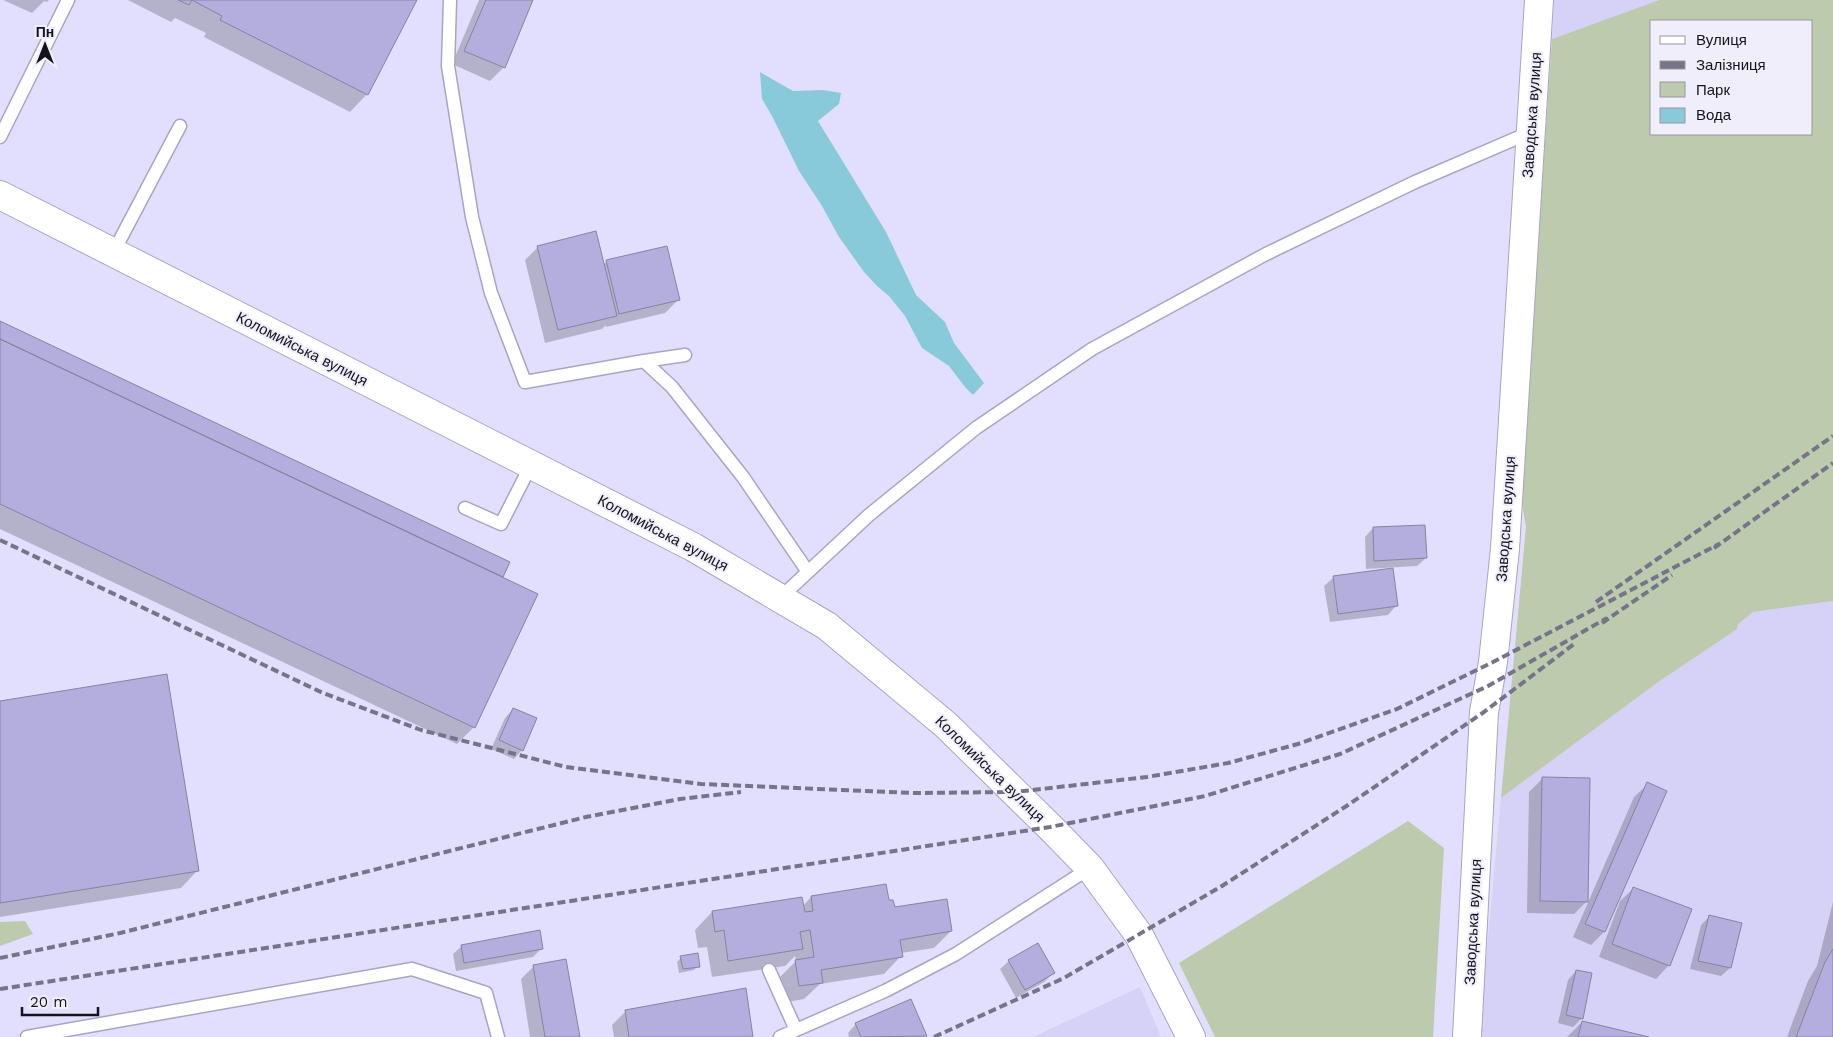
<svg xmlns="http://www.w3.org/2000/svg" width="1833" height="1037" viewBox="0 0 1833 1037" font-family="'Work Sans',sans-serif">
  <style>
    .built { fill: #d6d1f7 }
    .green { fill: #bccaad; fill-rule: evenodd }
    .water { fill: #89cada }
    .shadow { fill: #0003 }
    .building { fill: #b4aedf; stroke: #86839f }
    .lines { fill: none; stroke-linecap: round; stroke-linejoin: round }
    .lane-casing { stroke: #a8a4c2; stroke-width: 15 }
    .secondary-casing { stroke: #a8a4c2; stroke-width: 30 }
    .lane { stroke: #fff; stroke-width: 12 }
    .secondary { stroke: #fff; stroke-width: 28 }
    .rail { stroke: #767489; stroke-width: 4; stroke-dasharray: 8 4; stroke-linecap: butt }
    .labels { text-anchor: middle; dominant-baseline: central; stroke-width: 4; stroke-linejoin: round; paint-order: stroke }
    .street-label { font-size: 15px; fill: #13121d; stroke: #f0eefb }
  </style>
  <rect width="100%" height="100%" fill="#e2dffe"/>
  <path class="built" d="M1554,0H1659L1552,39Z
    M1833,601V1037H1479L1501,798L1753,612Z
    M1140,987L1161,1037H1033Z"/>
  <path class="green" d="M1659,0H1833V601L1753,612L1738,624L1737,629L1661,680L1501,798L1526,527L1521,497L1552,39ZM1652,21H1812V134H1652Z
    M1408,821L1444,848L1433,1037H1215L1179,963Z
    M25,921L33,934L0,946V922Z"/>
  <path class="water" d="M760,72L793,91L823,90L841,93L839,104L818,121L886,232L916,295L945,322L954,343L984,383L973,395L965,387L949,366L922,348L905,316L889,296L877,286L864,272L839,237L822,206L799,171L772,116L762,99Z"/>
  <path class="shadow" d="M3,0H49L47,2L44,1L32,13Z
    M128,0H415L367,94L350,112L204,37L206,33L175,18L171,22Z
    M479,0H532L503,68L490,81L452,64Z
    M538,247L603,265L607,261L678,300L665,313L606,327V325L602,329L545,343L525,260Z
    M0,322L509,562L501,578L474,727L457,744L0,529Z
    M1373,528L1426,558L1417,566L1366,569L1365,537Z
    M1392,570L1396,606L1388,615L1330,622L1324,586L1333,578Z
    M0,702L198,870L181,888L0,917Z
    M513,709L522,750L514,759L491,749L505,718Z
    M1542,779L1587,901L1574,914L1527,913L1529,792Z
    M1648,784L1665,792L1604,932L1591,945L1573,937L1634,797Z
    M885,885L888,902L894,909L951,931L934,948L901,953V956L884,974L820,984L804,999L782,1003L778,979L796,961L795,956L785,966L712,977L707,947L698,948L695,930L712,912L803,906L811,897Z
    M1634,888L1669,965L1656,979L1599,957L1620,901Z
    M1833,902V1037H1787L1808,981L1817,966Z
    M1710,916L1730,968L1721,976L1690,969L1701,925Z
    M462,946L542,948L533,957L456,971L453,954Z
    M681,958L698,966L694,970L679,973L677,962Z
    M1009,961L1053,973L1044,982L1016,998L1000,969Z
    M534,966L578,1037H530L521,979Z
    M1576,971L1582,1018L1573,1027L1558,1023L1568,980Z
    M745,990L752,1037H614L612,1025L625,1012Z
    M911,1001L925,1037H849L848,1033L856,1024Z
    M1582,1022L1643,1037H1567Z"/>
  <path class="building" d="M178,0H417L368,95L220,20L222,16L192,0L189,5Z
    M486,0H533L505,68L464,51Z
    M596,231L617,316L558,330L537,246Z
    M667,246L680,300L619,314L606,260Z
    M0,321L510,562L503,577L0,339Z
    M0,339L538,594L475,728L0,504Z
    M1425,525L1427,558L1374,561L1373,527Z
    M1393,568L1398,606L1338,614L1333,576Z
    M167,674L199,871L0,903V701Z
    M513,708L537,718L523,751L499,740Z
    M1542,777L1590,778L1588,902L1540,901Z
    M1647,782L1667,791L1605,932L1585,924Z
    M886,884L889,900H893L895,907L947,899L952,931L900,940L903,957L821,970L823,983L799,986L795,960L814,957L810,930L800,932L803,949L728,961L724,930L715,932L712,911L802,897L805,912L813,911L811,896Z
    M1633,887L1692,909L1670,966L1612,944Z
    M1709,915L1742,923L1731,968L1698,961Z
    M540,930L543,949L464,963L461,945Z
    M1038,943L1055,973L1025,990L1008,960Z
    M1833,949V1037H1796L1825,962Z
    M698,953L700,967L683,969L680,956Z
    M566,959L580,1037H545L533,965Z
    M1576,970L1592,973L1583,1019L1566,1015Z
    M746,988L753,1037H629L625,1010Z
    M911,999L927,1036L861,1037L855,1023Z
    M1582,1021L1649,1037H1578Z"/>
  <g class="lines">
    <defs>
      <path id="lane" d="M450,0L448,66L472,217L491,293L525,382L644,361L672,387L743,477L808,572
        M0,137L68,0
        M113,253L180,126
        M644,361L685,355
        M465,508L501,524L531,465
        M780,598L869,515L976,428L1092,349L1266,254L1415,182L1531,132
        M769,970L796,1030
        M27,1037L412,969L486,993L498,1037
        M780,1037L885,991L956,954L1090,868"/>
      <path id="secondary" d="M0,195L693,547L827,626L946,725L1050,827L1090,868L1139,935L1191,1037
        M1467,1037L1484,712L1493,662L1505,549L1539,0"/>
    </defs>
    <use href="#lane" class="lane-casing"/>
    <use href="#secondary" class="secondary-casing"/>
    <use href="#lane" class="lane"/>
    <use href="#secondary" class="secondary"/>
    <path class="rail" d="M0,540L323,693L421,730L566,767L701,784L915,793L1015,792L1147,777L1228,763L1298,744L1397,709L1493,662L1719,544
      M1714,548L1833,463
      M1596,602L1833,436
      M1602,623L1672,575
      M0,958L120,933L586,817L680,799L741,792
      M0,989L1050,827L1205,796L1340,754L1488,686L1607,618
      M934,1037L1064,978L1222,886L1348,805L1484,712L1574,644"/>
  </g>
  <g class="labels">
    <g class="street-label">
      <text transform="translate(1532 115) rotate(-86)">Заводська вулиця</text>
      <text transform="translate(302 349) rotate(27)">Коломийська вулиця</text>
      <text transform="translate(1506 519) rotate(-86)">Заводська вулиця</text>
      <text transform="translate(663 533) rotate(28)">Коломийська вулиця</text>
      <text transform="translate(990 769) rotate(44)">Коломийська вулиця</text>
      <text transform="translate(1473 922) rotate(-87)">Заводська вулиця</text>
    </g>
  </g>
  <rect x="1650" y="20" width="162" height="115" fill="#f0eefb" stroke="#9896a2"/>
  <rect x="1660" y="36" width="25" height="8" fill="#ffffff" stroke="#9896a2"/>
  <text x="1696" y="45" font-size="15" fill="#13121d">Вулиця</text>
  <rect x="1660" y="61" width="25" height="8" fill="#767489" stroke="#9896a2"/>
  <text x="1696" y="70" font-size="15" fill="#13121d">Залізниця</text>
  <rect x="1660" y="82" width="25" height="15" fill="#bccaad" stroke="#9896a2"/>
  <text x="1696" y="95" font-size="15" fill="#13121d">Парк</text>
  <rect x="1660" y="108" width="25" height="15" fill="#89cada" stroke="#9896a2"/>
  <text x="1696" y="120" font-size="15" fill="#13121d">Вода</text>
  <g transform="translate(45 45)" stroke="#f0eefb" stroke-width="4" paint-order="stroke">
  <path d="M0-4L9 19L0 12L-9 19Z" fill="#13121d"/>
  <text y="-8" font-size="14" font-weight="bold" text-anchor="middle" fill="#13121d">Пн</text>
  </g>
  <path d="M22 1007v8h76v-8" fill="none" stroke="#13121d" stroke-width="2.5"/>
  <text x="30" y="1007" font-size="15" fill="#13121d" stroke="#f0eefb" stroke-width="4" paint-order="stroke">20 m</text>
</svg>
